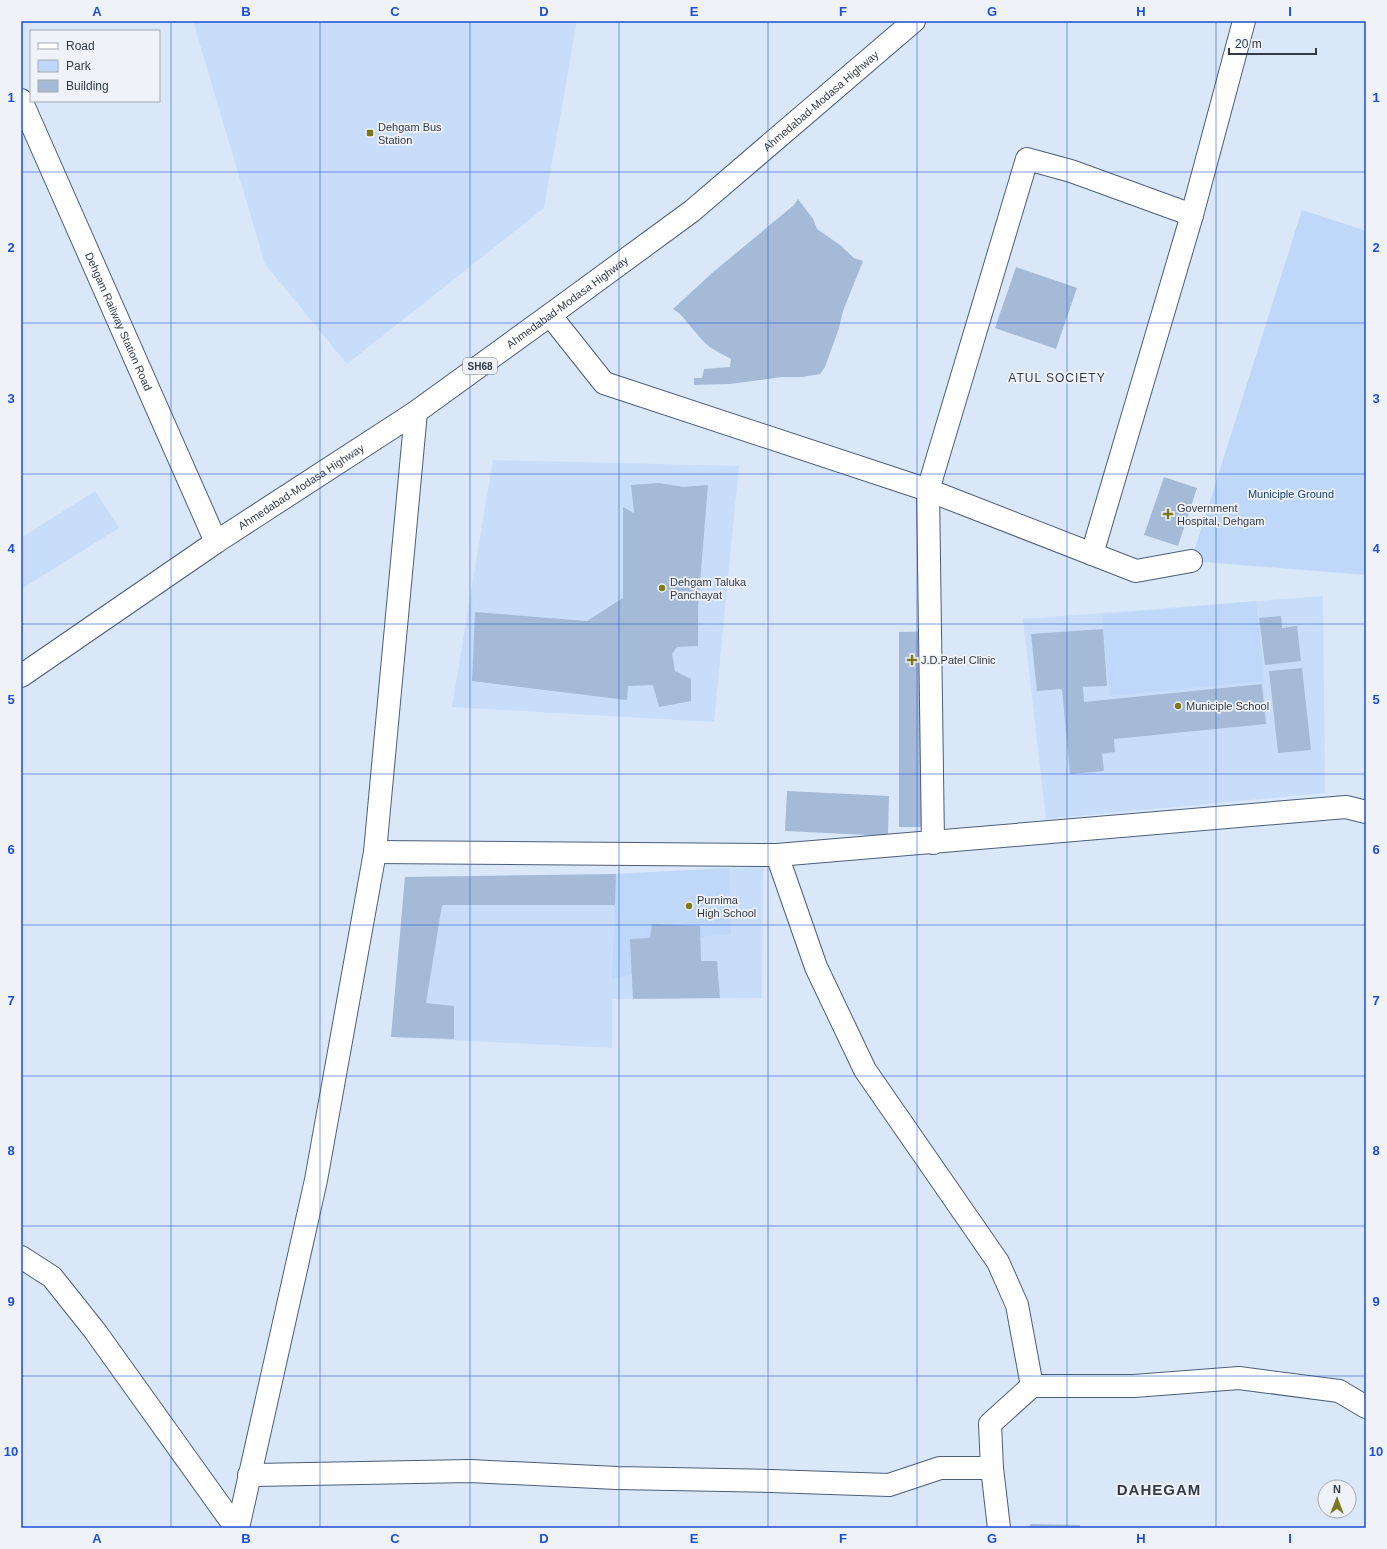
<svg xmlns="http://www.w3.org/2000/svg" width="1387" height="1549" viewBox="0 0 1387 1549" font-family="Arial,sans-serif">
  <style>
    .built { fill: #c8ddfa }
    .green { fill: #bfd7f8 }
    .building { fill: #a5bad7 }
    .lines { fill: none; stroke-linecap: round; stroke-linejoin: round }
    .minor-casing { stroke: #4b5e78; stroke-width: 24 }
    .major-casing { stroke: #4b5e78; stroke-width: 24 }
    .minor { stroke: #fff; stroke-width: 22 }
    .major { stroke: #fff; stroke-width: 22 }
    .grid { fill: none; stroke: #1d4ed8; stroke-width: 1; stroke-opacity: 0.55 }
    .poi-dot { fill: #7e791f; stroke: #eff3f9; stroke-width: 1.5 }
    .labels { text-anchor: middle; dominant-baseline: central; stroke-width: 3.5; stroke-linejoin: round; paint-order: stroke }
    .shield { fill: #eff3f9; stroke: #6a727c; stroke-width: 1 }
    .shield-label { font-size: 10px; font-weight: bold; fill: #313a46 }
    .street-label { font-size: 11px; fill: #313a46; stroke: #eff3f9 }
    .poi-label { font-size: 11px; fill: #313a46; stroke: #eff3f9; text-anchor: start }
    .park-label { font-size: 11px; fill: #163e72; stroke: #eff3f9 }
    .neighbourhood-label { font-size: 12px; letter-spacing: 1px; fill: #313a46; stroke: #eff3f9 }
    .district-label { font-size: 15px; font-weight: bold; letter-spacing: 1px; fill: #313a46; stroke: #eff3f9 }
    .neatline { fill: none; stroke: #1d4ed8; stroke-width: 1.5 }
    .grid-label { font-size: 13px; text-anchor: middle; font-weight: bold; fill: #1d4ed8 }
  </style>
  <rect width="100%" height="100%" fill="#dae7f9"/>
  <path class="built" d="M193,21H577L544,208L347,364L265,264Z
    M493,460L739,466L714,722L452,707Z
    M95,491L119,528L21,589V538Z
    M1323,596L1325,793L1046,819L1023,619Z
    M763,867L762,998L612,999V1048L391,1037L405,877L616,874L729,868Z"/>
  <path class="green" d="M1302,210L1366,231V575L1191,561Z
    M1256,601L1264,681L1110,696L1102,615Z
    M729,868L731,934L700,937V926L652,924L650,938L630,939L633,974L612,979L616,874Z"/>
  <path class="building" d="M798,199L813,219L817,229L840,245L854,258L863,261L843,311L839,328L825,367L820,374L802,377H782L730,384L694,385V378H702L704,369L730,367L731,359L711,348L703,341L680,314L673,309L712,273L794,205Z
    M1016,267L1077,288L1056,349L995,328Z
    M1164,477L1197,488L1178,546L1144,535Z
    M659,483L683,487L708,485L698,607V646L677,647L672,654L675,671L691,679V701L659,707L653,685L628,686L627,700L472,681L475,612L587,621L623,598V507L634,513L631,485Z
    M1281,616L1282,628L1297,626L1301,661L1265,665L1259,618Z
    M1103,629L1107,686L1083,687L1084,702L1262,684L1266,724L1114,739L1115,752L1102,754L1104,771L1070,774L1062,689L1037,691L1031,634Z
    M938,631L939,827H899V632Z
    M1302,668L1311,750L1278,753L1269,671Z
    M787,791L889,796L888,836L785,831Z
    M616,874L615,905H442L426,1003L454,1006V1039L391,1037L405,877Z
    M652,924L700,926L701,961H717L720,998L633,999L630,939L650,938Z
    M1030,1524L1080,1525V1528H1029Z"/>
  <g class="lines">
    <defs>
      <g id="minor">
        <path id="s1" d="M21,100L216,542"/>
        <path d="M550,315L604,383L928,490L1136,571L1191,561"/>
        <path d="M1092,554L1192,215L1244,21"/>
        <path d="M933,843L928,490L1027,159L1071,171L1192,215"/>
        <path d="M375,852L777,855L1346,807L1366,812"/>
        <path d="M777,855L816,967L865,1070L998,1262L1017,1305L1032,1386L990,1424L992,1468L999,1528"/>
        <path d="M21,1257L52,1277L95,1331L236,1528"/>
        <path d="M1032,1386H1134L1239,1378L1339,1391L1366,1407"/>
        <path d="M249,1475L470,1471L617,1478L771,1481L889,1485L940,1468H992"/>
        <path d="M238,1528L316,1180L375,852L416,412"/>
      </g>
      <g id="major">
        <path id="s2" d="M21,676L216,542L416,412L550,315L692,211L914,21"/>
      </g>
    </defs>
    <use href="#minor" class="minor-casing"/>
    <use href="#major" class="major-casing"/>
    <use href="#minor" class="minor"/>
    <use href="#major" class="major"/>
  </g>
  <path class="grid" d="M171,21V1528M320,21V1528M470,21V1528M619,21V1528M768,21V1528M917,21V1528M1067,21V1528M1216,21V1528M21,172H1366M21,323H1366M21,474H1366M21,624H1366M21,774H1366M21,925H1366M21,1076H1366M21,1226H1366M21,1376H1366"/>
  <g class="poi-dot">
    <rect x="366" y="129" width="8" height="8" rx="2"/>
    <path d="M1166 508h4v4h4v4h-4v4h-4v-4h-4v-4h4z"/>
    <circle cx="662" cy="588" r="4"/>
    <path d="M910 654h4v4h4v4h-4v4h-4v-4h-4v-4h4z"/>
    <circle cx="1178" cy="706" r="4"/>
    <circle cx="689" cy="906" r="4"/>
  </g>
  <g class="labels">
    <rect class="shield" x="463" y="358" width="34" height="16" rx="3"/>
    <g class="shield-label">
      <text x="480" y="366">SH68</text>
    </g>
    <g class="street-label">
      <text stroke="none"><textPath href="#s2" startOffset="986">Ahmedabad-Modasa Highway</textPath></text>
      <text stroke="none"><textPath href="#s2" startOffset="662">Ahmedabad-Modasa Highway</textPath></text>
      <text stroke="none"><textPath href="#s1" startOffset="242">Dehgam Railway Station Road</textPath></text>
      <text stroke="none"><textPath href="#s2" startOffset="338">Ahmedabad-Modasa Highway</textPath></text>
    </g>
    <g class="poi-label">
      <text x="378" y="127">Dehgam Bus<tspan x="378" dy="13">Station</tspan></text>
      <text x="1177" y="508">Government<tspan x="1177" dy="13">Hospital, Dehgam</tspan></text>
      <text x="670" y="582">Dehgam Taluka<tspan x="670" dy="13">Panchayat</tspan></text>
      <text x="921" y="660">J.D.Patel Clinic</text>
      <text x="1186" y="706">Municiple School</text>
      <text x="697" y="900">Purnima<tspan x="697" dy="13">High School</tspan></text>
    </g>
    <g class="park-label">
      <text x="1291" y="494">Municiple Ground</text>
    </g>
    <g class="neighbourhood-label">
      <text x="1057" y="378">ATUL SOCIETY</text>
    </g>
    <g class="district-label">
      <text x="1159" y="1489">DAHEGAM</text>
    </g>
  </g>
  <rect width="1387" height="1549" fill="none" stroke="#eff3f9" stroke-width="44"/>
  <rect x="30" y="30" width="130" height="72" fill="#eff3f9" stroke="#a3a9b1"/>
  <rect x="38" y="43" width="20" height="6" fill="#ffffff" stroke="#a3a9b1"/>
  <text x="66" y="50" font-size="12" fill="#313a46">Road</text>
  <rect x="38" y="60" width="20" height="12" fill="#bfd7f8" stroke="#a3a9b1"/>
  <text x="66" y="70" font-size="12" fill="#313a46">Park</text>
  <rect x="38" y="80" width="20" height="12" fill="#a5bad7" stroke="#a3a9b1"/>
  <text x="66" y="90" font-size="12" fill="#313a46">Building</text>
  <g transform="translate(1337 1499)"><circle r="19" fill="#eff3f9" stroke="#a3a9b1"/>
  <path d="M0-3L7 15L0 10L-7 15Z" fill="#7e791f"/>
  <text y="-6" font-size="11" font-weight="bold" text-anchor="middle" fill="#313a46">N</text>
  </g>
  <path d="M1229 48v6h87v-6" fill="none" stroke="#313a46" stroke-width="2"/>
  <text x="1235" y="48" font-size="12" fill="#313a46" stroke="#eff3f9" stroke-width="3" paint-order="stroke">20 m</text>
  <rect x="22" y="22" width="1343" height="1505" class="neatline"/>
  <g class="grid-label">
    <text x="97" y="16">A</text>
    <text x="246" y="16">B</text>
    <text x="395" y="16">C</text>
    <text x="544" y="16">D</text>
    <text x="694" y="16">E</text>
    <text x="843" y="16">F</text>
    <text x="992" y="16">G</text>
    <text x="1141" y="16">H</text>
    <text x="1290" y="16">I</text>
    <text x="11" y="102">1</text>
    <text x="1376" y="102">1</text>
    <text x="11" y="252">2</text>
    <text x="1376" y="252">2</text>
    <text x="11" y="403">3</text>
    <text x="1376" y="403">3</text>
    <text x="11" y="553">4</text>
    <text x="1376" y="553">4</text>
    <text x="11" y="704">5</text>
    <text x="1376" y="704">5</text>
    <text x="11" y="854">6</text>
    <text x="1376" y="854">6</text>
    <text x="11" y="1005">7</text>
    <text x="1376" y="1005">7</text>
    <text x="11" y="1155">8</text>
    <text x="1376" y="1155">8</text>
    <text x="11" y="1306">9</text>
    <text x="1376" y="1306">9</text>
    <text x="11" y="1456">10</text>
    <text x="1376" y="1456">10</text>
    <text x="97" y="1543">A</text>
    <text x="246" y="1543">B</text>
    <text x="395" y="1543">C</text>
    <text x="544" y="1543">D</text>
    <text x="694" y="1543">E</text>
    <text x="843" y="1543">F</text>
    <text x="992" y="1543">G</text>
    <text x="1141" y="1543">H</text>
    <text x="1290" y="1543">I</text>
  </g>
</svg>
